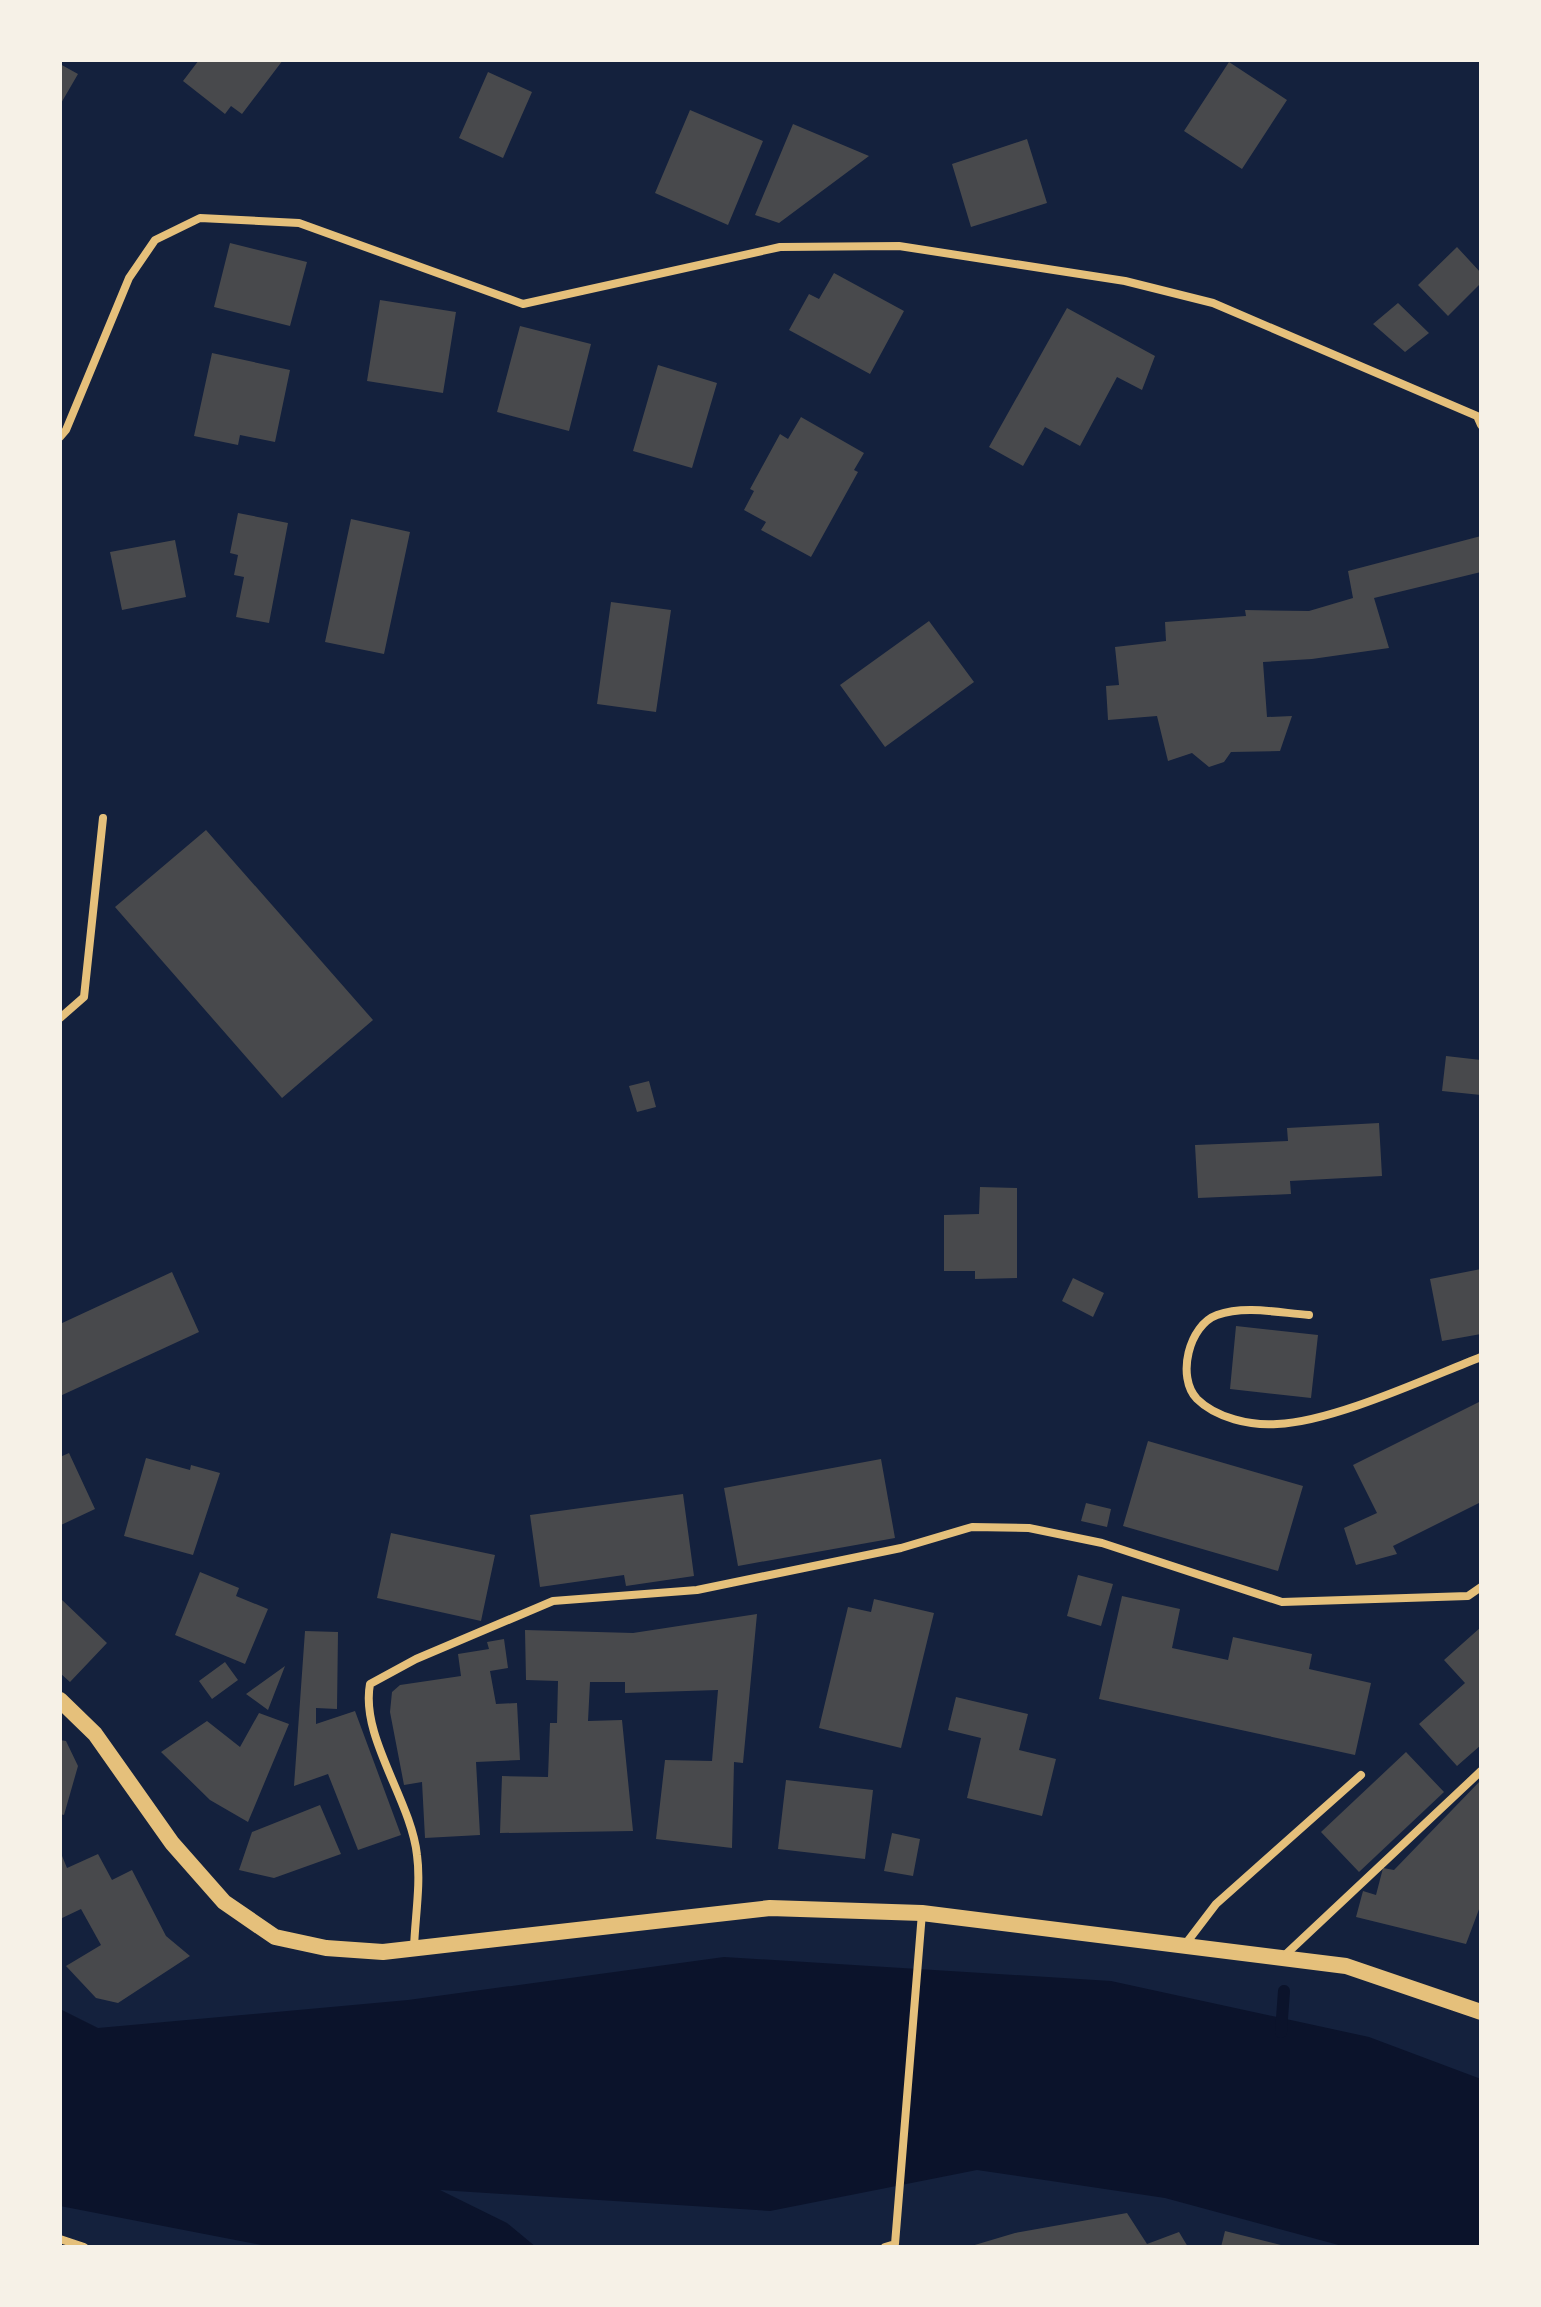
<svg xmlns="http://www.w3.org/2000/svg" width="1541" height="2307" viewBox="0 0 1541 2307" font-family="'Noto Sans',sans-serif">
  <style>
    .water { fill: #0b132b }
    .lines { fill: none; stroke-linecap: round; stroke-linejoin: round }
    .stream { stroke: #0b132b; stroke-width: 12 }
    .building { fill: #48494c }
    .minor { stroke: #e5c07b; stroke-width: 8 }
    .secondary { stroke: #e5c07b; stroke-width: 16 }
  </style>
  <rect width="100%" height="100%" fill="#14213d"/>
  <path class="water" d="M724,1957L1111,1981L1369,2037L1481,2079V2247H1346L1165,2198L977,2170L770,2211L440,2190L507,2223L536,2247H272L60,2206V2009L98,2028L408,2000Z"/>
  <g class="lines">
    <path class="stream" d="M1281,2032L1284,1991"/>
  </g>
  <path class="building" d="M199,60H283L242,114L231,106L225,114L183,81Z
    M1229,62L1287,100L1242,169L1184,131Z
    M60,64L78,74L60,105Z
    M488,72L532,92L503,158L459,138Z
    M690,110L763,141L728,225L655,193Z
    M793,124L869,156L779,223L755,215Z
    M1027,139L1047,203L971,227L952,164Z
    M230,243L307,262L290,326L214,307Z
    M1457,247L1481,273V283L1448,316L1418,285Z
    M834,273L904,311L870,374L789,330L809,294L819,299Z
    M380,300L456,312L443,393L367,381Z
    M1398,303L1429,333L1405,352L1373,324Z
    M1067,308L1155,356L1142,390L1117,377L1080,446L1045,427L1023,466L989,447Z
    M520,326L591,344L569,431L497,412Z
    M212,353L290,370L275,442L240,435L238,445L194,436Z
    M658,365L717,383L692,468L633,451Z
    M801,417L864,453L854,470L858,472L811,557L761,530L766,522L744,510L754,491L750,489L780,434L788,439Z
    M238,513L288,523L269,623L236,617L244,577L234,575L238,555L230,553Z
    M351,519L410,532L384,654L325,642Z
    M1481,536V572L1374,598L1389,648L1312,659L1263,662L1267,717L1292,716L1280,751L1231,752L1224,762L1209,767L1192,753L1168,761L1157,716L1108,720L1106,686L1119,685L1115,647L1166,641L1165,622L1246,616L1245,610L1309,611L1353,598L1348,571Z
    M175,540L186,597L122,610L110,552Z
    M611,602L671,610L656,712L597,704Z
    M929,621L974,682L885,747L840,685Z
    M206,830L373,1020L282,1098L115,907Z
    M1446,1056L1481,1060V1095L1442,1091Z
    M649,1081L656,1107L637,1112L629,1086Z
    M1379,1123L1382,1176L1290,1181L1291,1194L1198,1198L1195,1145L1288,1141L1287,1128Z
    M980,1187L1017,1188V1278L975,1279V1271H944V1215L979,1214Z
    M1481,1269V1334L1442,1341L1430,1279Z
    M172,1272L199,1332L60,1396V1324Z
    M1073,1278L1104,1293L1093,1317L1062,1301Z
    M1236,1326L1318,1335L1311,1398L1230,1389Z
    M1481,1401V1502L1393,1546L1397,1554L1356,1565L1344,1528L1377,1513L1353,1465Z
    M1148,1441L1303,1486L1278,1571L1123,1526Z
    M69,1453L95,1509L61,1525L60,1457Z
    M146,1458L190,1470L191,1465L220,1473L193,1555L124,1536Z
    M881,1459L895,1538L738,1566L724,1488Z
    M683,1494L694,1576L626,1586L624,1575L540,1587L530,1515Z
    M1086,1503L1111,1509L1107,1527L1081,1521Z
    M391,1533L495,1555L481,1621L377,1598Z
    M200,1572L239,1588L236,1596L268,1609L245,1664L175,1635Z
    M1078,1575L1113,1584L1101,1626L1067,1616Z
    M1122,1596L1180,1609L1172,1648L1228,1660L1233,1637L1312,1654L1309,1669L1371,1683L1355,1755L1099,1699Z
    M60,1598L107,1643L70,1682L60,1673Z
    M874,1599L934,1613L901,1748L819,1728L848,1607L871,1612Z
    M757,1614L743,1763L734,1762L732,1848L656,1839L665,1760L712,1761L718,1690L625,1693V1682H590L588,1721L622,1720L633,1831L500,1833L502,1776L548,1777L550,1723H557L558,1681L526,1680L525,1630L633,1633Z
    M1481,1627V1745L1457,1766L1419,1724L1465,1683L1444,1660Z
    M305,1631L338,1632L337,1709L316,1708V1724L355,1711L401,1835L358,1850L328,1774L294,1786Z
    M504,1639L508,1668L490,1671L496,1704L517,1703L520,1760L476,1762L480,1835L425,1838L422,1782L404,1785L390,1712L392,1692L400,1685L461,1676L458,1654L489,1649L487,1642Z
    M225,1662L238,1680L212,1699L199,1681Z
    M285,1666L268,1710L246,1694Z
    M956,1697L1028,1714L1019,1750L1056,1759L1042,1816L967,1798L981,1738L948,1730Z
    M259,1713L289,1724L248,1822L210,1800L161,1752L207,1721L240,1747Z
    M60,1740L66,1741L78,1766L64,1815L60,1814Z
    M1406,1752L1444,1792L1359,1872L1321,1832Z
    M786,1780L873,1790L865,1859L778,1849Z
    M1481,1780V1904L1466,1944L1356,1917L1363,1891L1376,1895L1383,1868L1394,1870Z
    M320,1805L341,1854L274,1878L239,1870L252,1832Z
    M892,1833L920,1839L913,1876L884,1871Z
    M60,1851L67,1868L98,1854L112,1880L132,1870L166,1936L190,1956L118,2003L96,1998L66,1966L101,1945L81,1909L60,1919Z
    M1127,2213L1147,2244L1179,2232L1188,2247H968L1015,2233Z
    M1225,2231L1285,2246V2247H1221Z"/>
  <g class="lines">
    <path class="minor" d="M60,437L66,430L129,278L155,240L200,218L299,223L523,304L780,247L899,246L1125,281L1213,303L1477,416L1481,425
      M60,1018L84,997L103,818
      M1309,1315C1280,1313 1245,1305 1217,1315C1189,1325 1176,1377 1197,1399C1216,1418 1251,1426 1277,1424C1333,1422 1427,1378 1481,1357
      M1184,1946L1216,1904L1361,1775
      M414,1948C415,1918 421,1884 417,1855C411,1800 360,1737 370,1684L416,1659L553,1601L697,1590L901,1548L972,1527L1029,1528L1102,1543L1282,1602L1468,1596L1481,1587
      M1283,1957L1481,1771
      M60,2239L84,2247
      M885,2247L895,2244L922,1913"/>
    <path class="secondary" d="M60,1700L95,1734L172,1843L224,1902L275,1937L326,1948L383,1952L770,1908L922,1913L1346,1966L1481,2012"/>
  </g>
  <rect width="1541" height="2307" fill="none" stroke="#f6f1e7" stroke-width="124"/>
</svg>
